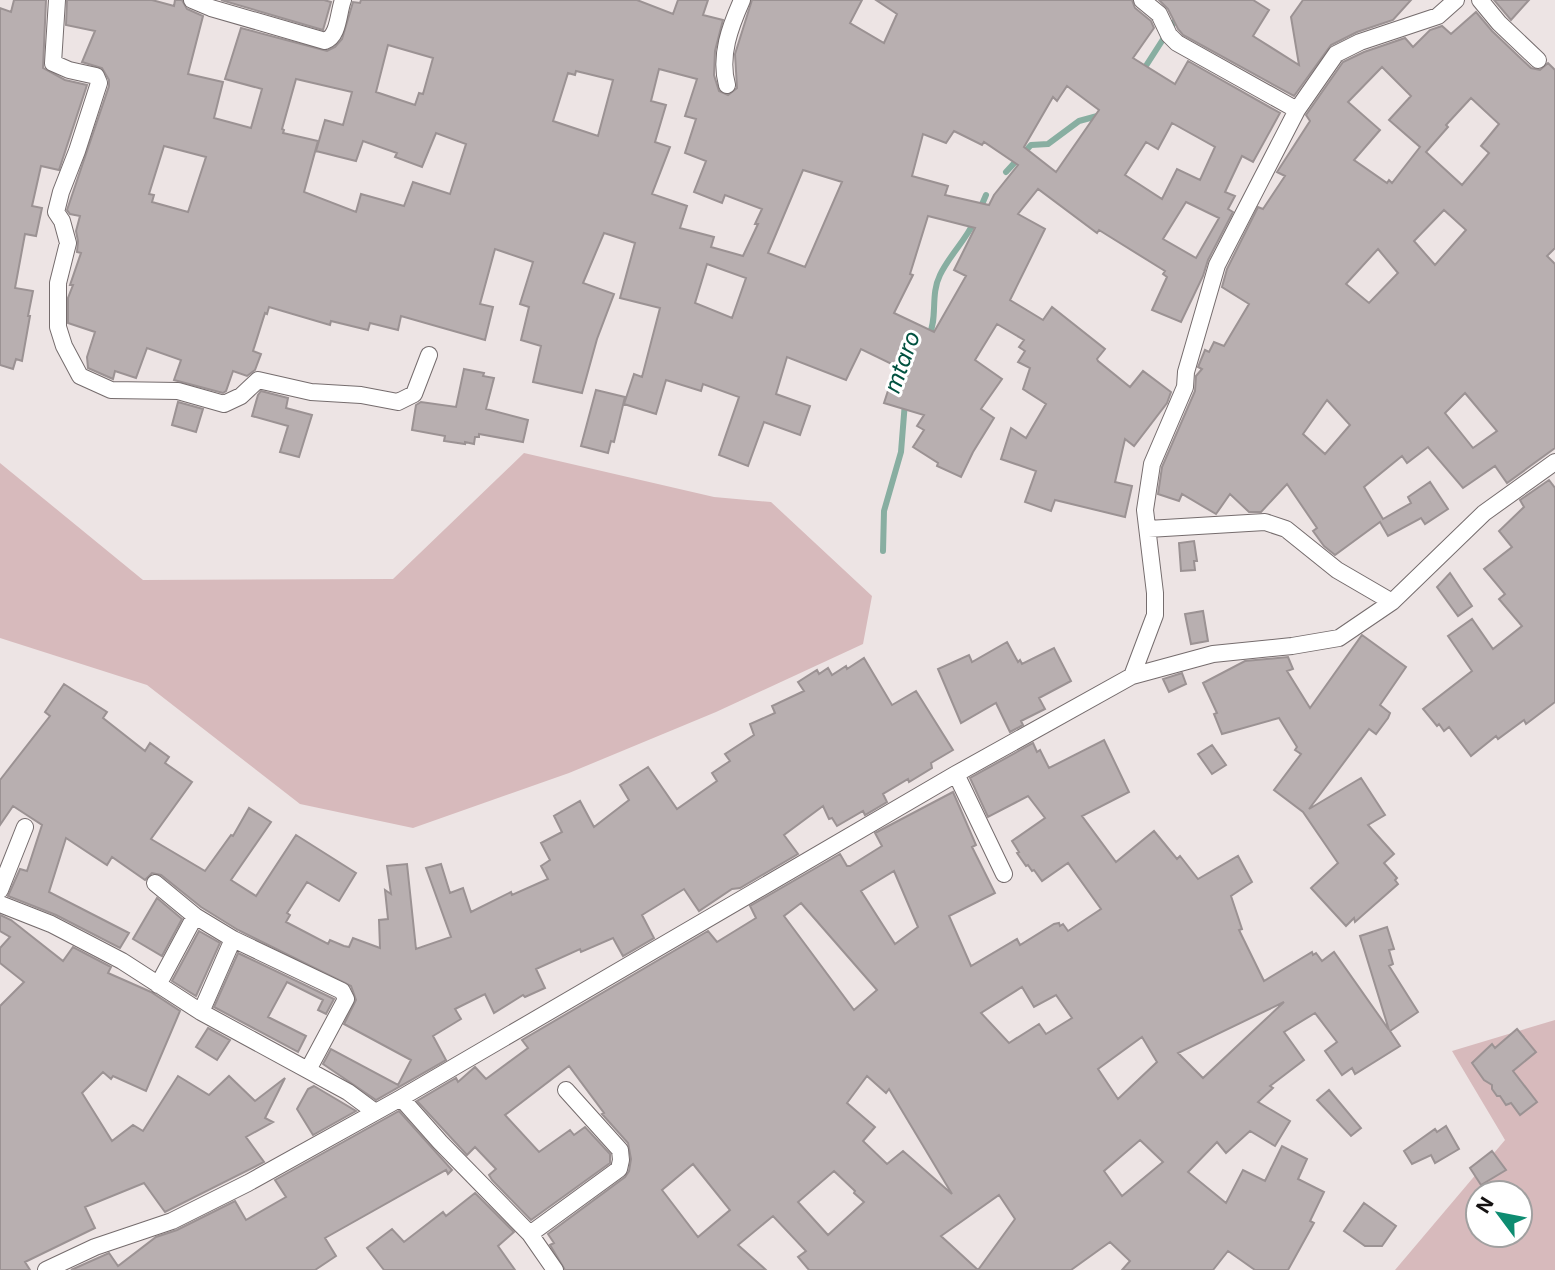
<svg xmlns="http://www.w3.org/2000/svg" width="1555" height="1270" viewBox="0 0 1555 1270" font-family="Inter,sans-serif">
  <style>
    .green { fill: #d7babc; fill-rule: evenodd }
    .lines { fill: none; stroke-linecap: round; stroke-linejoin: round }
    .stream { stroke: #88aea1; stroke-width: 6 }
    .building { fill: #b8afb0; stroke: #9b9293; stroke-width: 2; fill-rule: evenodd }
    .street-casing { stroke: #756c6d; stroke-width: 18 }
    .street { stroke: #fff; stroke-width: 16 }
    .labels { text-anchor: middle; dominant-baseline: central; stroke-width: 6; stroke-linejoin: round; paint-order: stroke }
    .water-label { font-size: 23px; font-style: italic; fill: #00513f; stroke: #fff }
  </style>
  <rect width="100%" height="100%" fill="#ede4e4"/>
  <path class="green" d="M524,453L714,497L771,502L872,596L863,644L716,712L569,773L413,828L300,804L147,685L0,638V463L143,580L393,579Z
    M1555,1020V1270H1395L1505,1140L1452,1051ZM1478,1193H1520V1235H1478Z"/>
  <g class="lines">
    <path class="stream" d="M1142,72L1178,16
      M1006,172L1031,145L1048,144L1079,121L1101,115
      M980,209L986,195
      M929,336C938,317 930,295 940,275C949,256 965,241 974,222
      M883,551L884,511L901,452L905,402"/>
  </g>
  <path class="building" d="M14,0H46L43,68L65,80L87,85L59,170L41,166L32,206L42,208L36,236L25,234L15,288L33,291L28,316H30L22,361L16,359L13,369L0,365V8L11,12Z
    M67,0H152L174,6L175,0H182L187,9L203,16L188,74L223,82L214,118L251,128L262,89L225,79L241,28L327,51L335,47L342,39L353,2L360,3L361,0H637L673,14L678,0H708L703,15L723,20L715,51L714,75L719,91L728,95L737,88L735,54L752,0H862L850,23L884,43L897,14L876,0H1132L1135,8L1151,21L1154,28L1133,58L1175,84L1188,61L1280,113L1253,162L1242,156L1225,192L1235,196L1228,209L1233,212L1208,260L1203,276L1181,322L1152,310L1167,277L1163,274L1165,271L1099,230L1097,233L1038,189L1018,214L1045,229L1010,300L1043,320L1052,307L1105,349L1097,359L1098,361L1130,387L1143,371L1171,392L1167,403L1134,446L1125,439L1115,482L1132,486L1125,517L1055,500L1051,511L1025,502L1036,471L1001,459L1011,428L1026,438L1046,404L1023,389L1030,368L1018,362L1025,351L1019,347L1024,340L997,324L975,360L1002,379L981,409L994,418L973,452L961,477L937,466L938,463L913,447L924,430L917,426L924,415L884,403L896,366L861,349L846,380L787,357L776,394L810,406L800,435L764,422L748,466L719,455L739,397L703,384L701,391L666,380L656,414L624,404L634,374L642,377L660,308L620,298L635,243L604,233L583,283L614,294L597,339L582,393L533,382L541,346L521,340L529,307L520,304L533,262L495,249L480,304L493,307L485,340L401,316L398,330L370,323L368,330L331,321L330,325L269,307L267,314L265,313L253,351L261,354L255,370L247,376L233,371L226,391L223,393L174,380L181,360L147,348L136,378L115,371L113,379L88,368L87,357L95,332L68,323V298L73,285H70L81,253L77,252L78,241L76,231L80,216L70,214L67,210L109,86V80L102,68L82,62L95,31L66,25ZM388,45L433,58L423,94L419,93L415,105L376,92ZM659,69L697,79L685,116L696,119L685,153L706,161L694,192L722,203L725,195L762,209L755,224H758L743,256L711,247L714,237L680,228L687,206L652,194L670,147L655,142L666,105L651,101ZM576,71L613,80L598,136L553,121L568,73L575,75ZM296,79L352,92L343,125L325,120L316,151L356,161L363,141L397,153L395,157L422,167L436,133L466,144L450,194L413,182L404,206L361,194L356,212L304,192L318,141L283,133L284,130L282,129ZM1067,86L1099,110L1056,172L1024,147L1053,97L1057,101ZM1172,123L1215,147L1200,180L1177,169L1162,199L1125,175L1146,142L1158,149ZM954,131L982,145L984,142L1018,165L994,195L989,205L945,195L948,186L912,176L923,134L946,143ZM164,146L206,157L188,212L152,202L154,195L149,194ZM803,170L842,182L805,267L768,253ZM1186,202L1219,218L1196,258L1163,239ZM928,216L975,228L954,270L966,276L934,332L894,313L913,275L910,274ZM707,264L746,278L732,318L695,303Z
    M221,0H324L331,2L323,30Z
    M1159,0H1253L1269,10L1253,36L1299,65L1291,17L1303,0H1411L1393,20L1357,32L1331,45L1294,96L1183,35L1178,29L1168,9Z
    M1494,0H1529L1511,20Z
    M1476,12L1492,31L1531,68L1540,70L1548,63L1555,70V248L1547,256L1555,264V448L1507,483L1495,466L1463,488L1428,447L1407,463L1402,456L1364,487L1383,519L1411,503L1408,497L1430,482L1448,509L1425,524L1421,518L1388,536L1380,522L1335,555L1324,546L1313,531L1317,528L1287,484L1261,512H1249L1230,494L1216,514L1182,494L1179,501L1158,494L1162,467L1195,391L1196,376L1202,369L1198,367L1205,350L1209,352L1214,342L1224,346L1249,304L1222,287L1227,269L1258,207L1263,209L1285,176L1277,172L1310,121L1306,115L1343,62L1364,52L1405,38L1413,47L1430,30L1442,26L1451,34ZM1382,67L1411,96L1389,120L1420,147L1392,183L1389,180L1387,183L1354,160L1380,130L1348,102ZM1471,98L1499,124L1481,146L1489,153L1462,185L1426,152L1448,127L1446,125ZM1444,210L1466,230L1435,265L1414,241ZM1378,249L1398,273L1369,303L1346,284ZM1465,393L1497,431L1473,448L1445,413ZM1327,400L1350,425L1325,454L1303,434Z
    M464,369L484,373L483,376L494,378L486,409L528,420L523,442L479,434V437H475L474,444L465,442V444L444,441L445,436L412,430L416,405L421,402L456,407Z
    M596,390L625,397L614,442L611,441L608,453L581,446Z
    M261,391L288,398L286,408L312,415L299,457L280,452L288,426L252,416L258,395Z
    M178,402L203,409L196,432L172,425Z
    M1549,480L1555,488V702L1526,724L1524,720L1498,739L1496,736L1471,756L1449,727L1444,731L1439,724L1437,726L1423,709L1472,671L1448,636L1472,619L1493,649L1522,626L1499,599L1505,594L1484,569L1512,547L1499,531L1524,507L1520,500Z
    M1194,541L1197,561H1194L1195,570L1181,571L1179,543Z
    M1450,573L1472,606L1458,616L1437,587Z
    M1203,611L1208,641L1191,644L1185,614Z
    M1362,635L1406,667L1380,705L1390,713L1388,718L1376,734L1369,729L1309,809L1361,778L1385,815L1368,825L1394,854L1384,863L1397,878L1395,880L1398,884L1355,922L1354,918L1346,926L1311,888L1338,863L1303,812L1274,790L1301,754L1295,750L1297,747L1279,718L1222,734L1214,714L1217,713L1203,683L1245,661L1288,657L1293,669L1287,671L1310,708Z
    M1007,642L1018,662L1020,660L1022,664L1054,648L1071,681L1039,698L1045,709L1021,721L1023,725L1010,732L996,703L961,723L938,669L969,655L972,662Z
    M864,658L892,705L916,691L953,750L931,763L932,768L909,782L908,779L883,794L887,802L865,815L863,811L837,826L832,818L829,819L823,806L784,835L798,854L740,888L732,889L699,911L684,889L642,915L654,938L623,956L613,938L581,952L580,949L536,969L545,988L525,997L523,995L494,1013L485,994L455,1009L461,1019L433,1036L446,1060L376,1100L323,1064L331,1049L398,1085L411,1060L344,1024L356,1000L351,986L238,930L201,907L161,875L152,873L145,880L112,857L107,865L66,838L49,892L129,933L120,948L56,915L8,896L20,869L27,871L42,825L13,806L0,825V780L50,716L45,712L64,684L107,712L103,718L145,751L150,743L169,757L165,763L192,782L151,839L205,871L231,835L233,836L249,808L271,822L231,880L256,896L296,835L356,873L339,901L307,882L287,913L290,915L286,922L328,944L330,940L344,946L349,947L353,938L380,948L379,920L388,919L385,890L391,894L387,866L407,864L416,949L451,937L426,868L441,864L450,893L463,888L471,912L511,892L512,895L548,879L541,866L550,860L541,843L562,832L554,816L580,801L594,827L629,800L620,785L648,767L677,809L717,781L712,773L730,761L725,754L754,735L750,724L775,713L772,706L804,691L798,682L817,670L819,674L828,668L832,675L846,666L847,669Z
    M1182,673L1186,684L1169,692L1163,679Z
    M1104,740L1129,792L1082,816L1116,862L1154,831L1177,859L1180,856L1198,879L1238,856L1252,882L1231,896L1242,929L1239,930L1264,981L1312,952L1313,955L1316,953L1322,961L1334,952L1389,1030L1360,936L1387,927L1394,949L1389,950L1393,964L1389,966L1418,1012L1390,1031L1400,1046L1355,1074L1352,1068L1342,1075L1325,1051L1337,1042L1315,1013L1284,1032L1304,1060L1270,1086L1273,1088L1258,1102L1290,1121L1275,1146L1250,1131L1226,1153L1217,1142L1188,1172L1226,1203L1243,1170L1265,1181L1282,1146L1307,1159L1298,1179L1324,1192L1310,1221L1314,1223L1288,1270H1255L1228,1251L1213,1270H1122L1130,1261L1110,1242L1071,1270H809L798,1257L806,1251L773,1216L738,1245L766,1270H565L550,1245L554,1243L548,1234L625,1177L629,1171L631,1159L628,1143L602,1114L604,1113L569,1066L505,1115L539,1152L570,1130L574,1135L585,1127L610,1154V1163L531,1220L492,1180L489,1175L496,1169L475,1147L467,1155L417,1101L456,1078L458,1082L475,1067L486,1079L528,1048L522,1040L708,931L717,942L756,918L750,906L840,854L847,866H850L882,846L875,833L953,792L976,845L972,847L995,893L949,916L971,966L1017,939L1020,945L1054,924L1059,923L1060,926L1063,924L1068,931L1101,909L1068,863L1042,881L1034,870L1032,871L1028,865L1026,866L1017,853L1019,852L1012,841L1045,818L1028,796L988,817L970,778L1033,743L1037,752L1040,750L1049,768ZM894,871L918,927L895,944L861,891ZM801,903L877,990L854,1010L784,916ZM1022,987L1034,1007L1056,995L1072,1018L1046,1034L1039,1024L1009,1043L981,1013ZM1284,1002L1203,1078L1178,1053ZM1142,1037L1157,1062L1118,1099L1098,1069ZM867,1076L886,1093L889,1089L952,1194L903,1151L887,1164L863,1141L875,1127L847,1103ZM1140,1140L1163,1162L1122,1196L1104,1171ZM693,1164L730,1210L698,1237L662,1190ZM834,1171L855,1191L854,1193L864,1202L828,1235L798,1202ZM999,1195L1015,1219L978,1270L941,1236Z
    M1212,745L1226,765L1212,774L1198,754Z
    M157,898L182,919L162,956L133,939Z
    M0,915L11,920L63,961L73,947L111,967L108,973L151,992L180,1011L146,1091L113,1076L111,1079L103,1072L82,1093L112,1141L133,1125L143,1131L178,1076L209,1095L229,1076L255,1101L285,1078L265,1118L273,1122L246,1137L264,1162L165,1212L144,1183L85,1207L95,1228L25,1262L30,1270H0V1006L24,982L0,963V948L10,937L0,931Z
    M199,931L220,943L196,996L172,981Z
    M238,953L334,999L326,1014L318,1010L323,1000L287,982L268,1017L306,1036L298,1052L214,1007Z
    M208,1028L230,1040L217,1060L196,1047Z
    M1517,1029L1536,1052L1513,1071L1537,1102L1520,1115L1511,1103L1506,1105L1500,1096H1497L1492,1089V1085L1484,1080L1472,1063L1492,1044L1495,1048Z
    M314,1086L356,1111L313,1135L297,1109L308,1089Z
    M1329,1090L1361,1128L1351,1136L1317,1100Z
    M399,1111L452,1170L448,1174L446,1170L325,1238L336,1256L315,1270H71L109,1253L118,1266L156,1237L177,1230L235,1201L246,1220L286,1197L275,1180Z
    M1446,1126L1459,1149L1435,1163L1431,1155L1412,1164L1404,1151L1435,1129L1437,1132Z
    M1492,1151L1506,1170L1481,1185L1470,1168Z
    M475,1193L514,1232L498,1246L515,1270H384L367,1248L392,1229L404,1242L443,1212L446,1216Z
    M1364,1203L1396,1226L1382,1246H1365L1344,1231Z"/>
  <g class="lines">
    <defs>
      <path id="street" d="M57,0L53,63L69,70L96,76L99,83L77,151L61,192L56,212L62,221L68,243L58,283V327L64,346L80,376L111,390L178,391L224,404L241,396L258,380L311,392L361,395L398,402L414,394L429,355
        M192,0L211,8L325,41C339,36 338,13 343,0
        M1142,0L1159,14L1169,35L1177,43L1297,110
        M1480,0L1499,23L1538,60
        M727,85C719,56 730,27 742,0
        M1148,529L1265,522L1286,529L1337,570L1392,602
        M1132,676L1213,654L1292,646L1339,638L1392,602L1484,513L1555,462
        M956,774L1004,874
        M155,883L195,916L158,985
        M0,890L25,827
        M0,904L51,924L122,961L201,1012L348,1092L375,1112
        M195,916L233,939
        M201,1012L233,939L342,991L346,999L308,1070
        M401,1098L440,1142L530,1234L555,1270
        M530,1234L619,1169L621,1160L620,1150L566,1090
        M46,1270L95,1247L172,1221L248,1183L401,1098L956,774L1132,676L1155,615V593L1145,510L1152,464L1185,387L1186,372L1217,265L1297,110L1336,54L1360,42L1438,16L1456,0"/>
    </defs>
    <use href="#street" class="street-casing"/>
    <use href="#street" class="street"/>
  </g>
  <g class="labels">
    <g class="water-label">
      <text transform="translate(902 362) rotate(-70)">mtaro</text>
    </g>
  </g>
  <g transform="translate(1499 1214) rotate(302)"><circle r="33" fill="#ffffff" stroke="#a1a0a0" stroke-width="2"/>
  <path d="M0-5L12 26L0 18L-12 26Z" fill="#0e8c71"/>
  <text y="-10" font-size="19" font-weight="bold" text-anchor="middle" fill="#151212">N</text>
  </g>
</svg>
